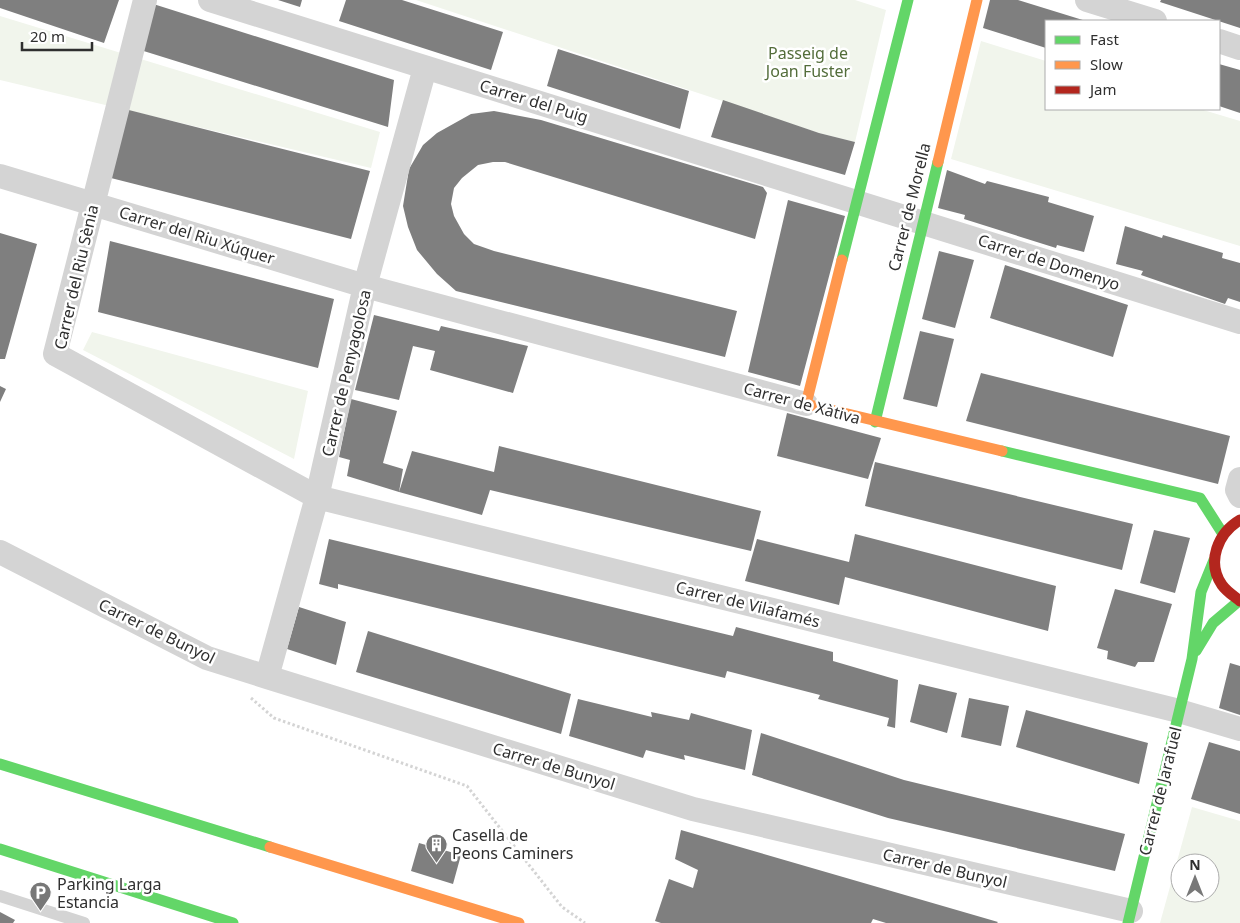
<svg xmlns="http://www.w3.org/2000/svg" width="1240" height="923" viewBox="0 0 1240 923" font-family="'Noto Sans',sans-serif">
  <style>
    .green { fill: #f1f5ec; fill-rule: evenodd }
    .building { fill: #7f7f7f }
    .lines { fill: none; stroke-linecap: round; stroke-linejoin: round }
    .path { stroke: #d4d4d4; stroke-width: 3; stroke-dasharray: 2.5 2.5; stroke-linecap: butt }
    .lane { stroke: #d4d4d4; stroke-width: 12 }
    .street { stroke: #d4d4d4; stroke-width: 24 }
    .fast { stroke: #63d668; stroke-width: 11 }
    .slow { stroke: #ff974d; stroke-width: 11 }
    .jam { stroke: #b3261e; stroke-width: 11 }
    .labels { text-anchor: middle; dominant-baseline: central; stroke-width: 5; stroke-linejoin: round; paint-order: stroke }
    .park-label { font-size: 16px; fill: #536d3a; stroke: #fff }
    .street-label { font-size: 16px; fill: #2f2f2f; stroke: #fff }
    .poi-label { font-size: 16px; fill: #2f2f2f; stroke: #fff; text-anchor: start }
  </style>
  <rect width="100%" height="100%" fill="#fff"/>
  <path class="green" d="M416,0H855L886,10L855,142L819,133Z
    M0,16L380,132L371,168L0,80Z
    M981,41L1046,61V109H1200L1240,121V246L951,159Z
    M92,332L308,391L294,459L83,350Z
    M1192,807L1240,821V923H1160ZM1180,863H1210V893H1180Z"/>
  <path class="building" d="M0,0H119L104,43L0,8Z
    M278,0H302L300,7Z
    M346,0H402L503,32L491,70L339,21Z
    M990,0H1018L1086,21H1046V48L983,28Z
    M1161,0H1240V28L1160,2Z
    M147,2L394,80L388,127L134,48Z
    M558,49L689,91L680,129L547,86Z
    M1219,64L1240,70V113L1219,106Z
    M723,100L819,133L855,142L845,175L711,137Z
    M117,107L370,171L351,239L103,176Z
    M494,111L541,120L763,187L767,193L755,239L505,162H493L478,165L462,178L454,188L451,204L454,216L464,234L474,244L494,251L737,311L725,357L456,291L437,274L417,250L408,227L403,206L409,169L423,145L437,133L471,114Z
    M947,170L985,184L987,181L1049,197L1048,202L1094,216L1084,252L1057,245L1056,248L964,219L965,215L938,208Z
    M788,200L845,216L800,386L748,372Z
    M1125,226L1162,238L1163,235L1223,253L1222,258L1240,263V302L1228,298L1225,304L1141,275L1143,271L1116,264Z
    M0,233L37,244L5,359H0Z
    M110,241L334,299L318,368L98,312Z
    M939,251L974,260L955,328L922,319Z
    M1005,265L1128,305L1113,357L990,318Z
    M374,315L439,331L441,326L528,346L513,393L430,370L435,351L413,346L399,400L355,390Z
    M920,331L954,339L937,407L903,399Z
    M981,373L1230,436L1218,484L966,421Z
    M0,386L6,389L0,402Z
    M351,399L397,411L383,463L403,469L399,492L347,476L350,460L339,457Z
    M787,413L881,438L868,479L777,456Z
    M499,446L761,511L751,551L490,490L482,515L399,492L412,451L494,472Z
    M875,462L1133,524L1122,570L865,506Z
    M1154,530L1190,538L1175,593L1140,583Z
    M855,534L1056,586L1048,631L845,577L839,605L745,581L757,539L849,562Z
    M329,539L733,636L736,627L833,652V661L898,680L895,728L887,726L889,718L818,699L820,695L727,671L725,678L338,584V589L319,584Z
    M1115,589L1172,604L1154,662H1138L1135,667L1107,659L1108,651L1097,648Z
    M299,607L346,622L336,665L287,649Z
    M368,631L571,694L561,734L356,672Z
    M1230,663L1240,666V715L1219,708Z
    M919,684L957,693L947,733L910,722Z
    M969,698L1009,706L1001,746L961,737Z
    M578,699L652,717L651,712L689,720L691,713L752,730L745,770L684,755L685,760L646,750L643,758L569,736Z
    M1026,710L1148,743L1139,784L1016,747Z
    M761,733L904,780L1125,834L1115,871L888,818L752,775Z
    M1209,742L1240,751V814L1191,799Z
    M681,830L998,922L997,923H886L873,919L871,923H661L655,921L669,879L693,888L698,870L675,859Z
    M419,843L461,855L453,884L411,871Z
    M0,912L15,920L13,923H0Z"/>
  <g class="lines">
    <path class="path" d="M251,698L274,718L467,786L562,907L585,923"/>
    <path class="lane" d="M0,896L84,923"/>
    <path class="street" d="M145,0L55,354L317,497L1179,711L1240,729
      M210,0L1240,322
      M1087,0L1155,21
      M1219,41L1240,48
      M0,176L365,286L806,404
      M1240,479L1237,490L1240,496
      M0,552L207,658L267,677L693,809L1131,911
      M267,677L317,497L365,286L425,68"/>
    <path class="fast" d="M842,260L908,0
      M875,422L938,162
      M1002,451L1200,498L1223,534
      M1196,651L1213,623L1239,601
      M0,764L270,847
      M0,849L233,923
      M1128,923L1192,659L1201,592L1214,560"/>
    <path class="slow" d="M938,162L977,0
      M842,260L806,404L1002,451
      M270,847L519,923"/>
    <path class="jam" d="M1240,520C1218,533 1206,562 1222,585C1227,592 1234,596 1240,601"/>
  </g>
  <defs>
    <symbol id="building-pin" viewBox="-11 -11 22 30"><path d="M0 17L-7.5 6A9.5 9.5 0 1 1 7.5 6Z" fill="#787878" stroke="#fff"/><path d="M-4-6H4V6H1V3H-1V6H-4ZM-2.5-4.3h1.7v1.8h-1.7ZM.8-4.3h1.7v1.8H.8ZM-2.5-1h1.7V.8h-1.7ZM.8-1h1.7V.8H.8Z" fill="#fff"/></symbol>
    <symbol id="parking-pin" viewBox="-11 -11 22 30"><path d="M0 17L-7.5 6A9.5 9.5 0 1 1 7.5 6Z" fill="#787878" stroke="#fff"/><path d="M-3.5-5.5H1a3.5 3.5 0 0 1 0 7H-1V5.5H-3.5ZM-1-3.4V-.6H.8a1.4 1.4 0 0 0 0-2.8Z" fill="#fff"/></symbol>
  </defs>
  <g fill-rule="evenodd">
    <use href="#building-pin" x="424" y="832" width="25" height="34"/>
    <use href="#parking-pin" x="28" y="880" width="25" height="34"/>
  </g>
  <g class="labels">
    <g class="park-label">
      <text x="808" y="53">Passeig de<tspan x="808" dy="18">Joan Fuster</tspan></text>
    </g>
    <g class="street-label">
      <text transform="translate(534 101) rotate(17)">Carrer del Puig</text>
      <text transform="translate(909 207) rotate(-76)">Carrer de Morella</text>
      <text transform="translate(197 235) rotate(17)">Carrer del Riu Xúquer</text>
      <text transform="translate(1049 262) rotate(18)">Carrer de Domenyo</text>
      <text transform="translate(76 277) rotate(-77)">Carrer del Riu Sènia</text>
      <text transform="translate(346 373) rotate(-77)">Carrer de Penyagolosa</text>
      <text transform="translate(802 403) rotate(15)">Carrer de Xàtiva</text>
      <text transform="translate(748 604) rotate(14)">Carrer de Vilafamés</text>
      <text transform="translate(157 631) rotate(26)">Carrer de Bunyol</text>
      <text transform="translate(554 766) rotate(17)">Carrer de Bunyol</text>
      <text transform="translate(1160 791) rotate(-76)">Carrer de Jarafuel</text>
      <text transform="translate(945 868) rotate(13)">Carrer de Bunyol</text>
    </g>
    <g class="poi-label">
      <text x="452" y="835">Casella de<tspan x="452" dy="18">Peons Caminers</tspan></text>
      <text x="57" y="884">Parking Larga<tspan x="57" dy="18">Estancia</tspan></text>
    </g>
  </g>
  <rect x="1045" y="20" width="175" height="90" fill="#ffffff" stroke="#acacac"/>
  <rect x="1055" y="36" width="25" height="8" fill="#63d668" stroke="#acacac"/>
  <text x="1090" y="45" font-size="15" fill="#2f2f2f">Fast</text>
  <rect x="1055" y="61" width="25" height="8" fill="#ff974d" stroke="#acacac"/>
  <text x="1090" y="70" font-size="15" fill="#2f2f2f">Slow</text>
  <rect x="1055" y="86" width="25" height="8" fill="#b3261e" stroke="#acacac"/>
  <text x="1090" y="95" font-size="15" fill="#2f2f2f">Jam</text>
  <g transform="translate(1195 878)"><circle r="24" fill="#ffffff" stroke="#acacac"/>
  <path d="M0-4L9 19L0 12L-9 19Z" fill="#787878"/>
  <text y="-8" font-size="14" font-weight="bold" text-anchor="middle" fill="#2f2f2f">N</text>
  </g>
  <path d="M22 42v8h70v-8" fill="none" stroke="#2f2f2f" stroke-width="2.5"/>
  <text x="30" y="42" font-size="15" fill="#2f2f2f" stroke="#ffffff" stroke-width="4" paint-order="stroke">20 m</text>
</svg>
